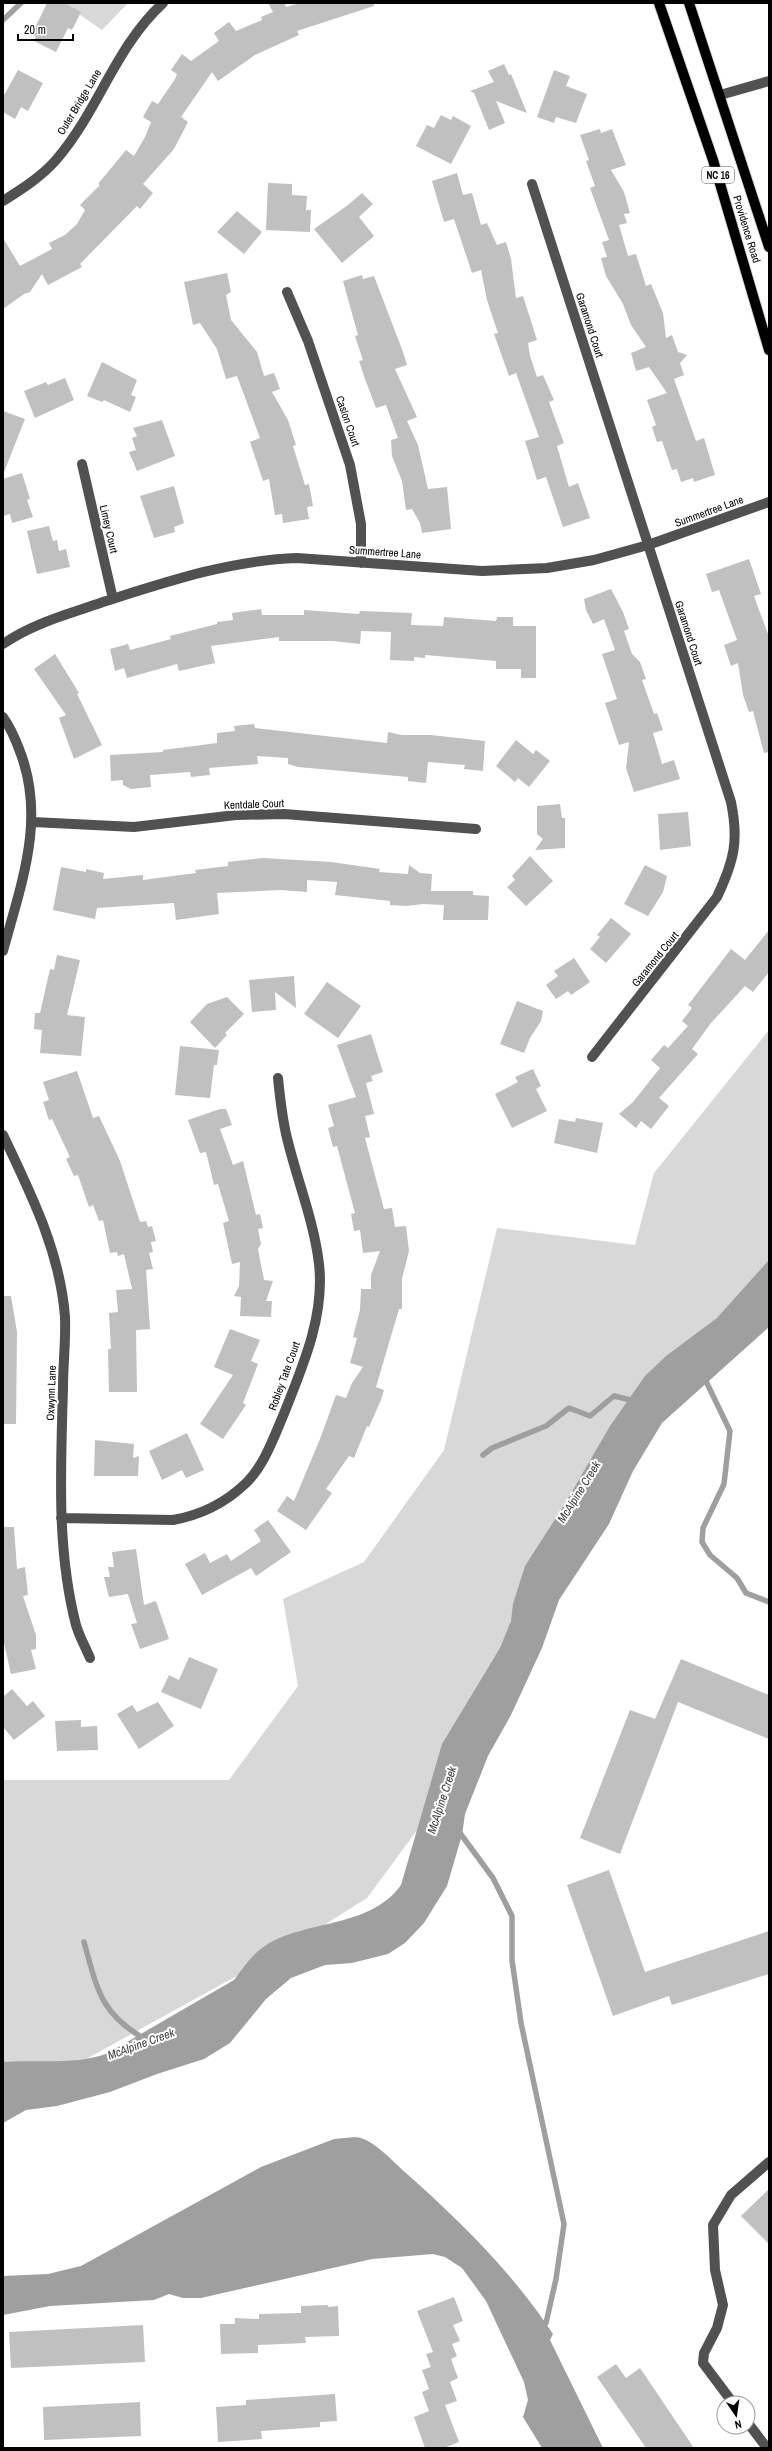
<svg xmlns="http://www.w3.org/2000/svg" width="772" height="2451" viewBox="0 0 772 2451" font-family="'Archivo Narrow',sans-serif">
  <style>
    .green { fill: #d8d8d8 }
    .water { fill: #9f9f9f }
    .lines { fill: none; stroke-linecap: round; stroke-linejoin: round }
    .stream { stroke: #9f9f9f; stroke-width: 5.5 }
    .building { fill: #c0c0c0 }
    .major-casing { stroke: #dbdbdb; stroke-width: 12 }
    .minor { stroke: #515151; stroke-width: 10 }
    .major { stroke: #000; stroke-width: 10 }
    .labels { text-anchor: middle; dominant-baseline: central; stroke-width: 4; stroke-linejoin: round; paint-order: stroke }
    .shield { fill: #fff; stroke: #4c4c4c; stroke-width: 1 }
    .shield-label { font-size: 10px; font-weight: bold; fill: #000 }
    .street-label { font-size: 11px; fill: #000; stroke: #fff }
    .water-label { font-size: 12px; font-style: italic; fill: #404040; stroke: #fff }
  </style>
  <rect width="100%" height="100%" fill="#fff"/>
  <path class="green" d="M63,3H128L102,30Z
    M769,1030V1288L646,1400L460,1772L367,1898L289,1947L3,2105V1780H229L298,1686L283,1599L364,1562L444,1450L497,1228L635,1245L654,1173Z"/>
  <path class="water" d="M769,1260V1327L662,1423L633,1471L609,1524L559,1600L542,1648L511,1715L488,1756L465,1814L462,1835L447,1886L424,1923L405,1943L388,1954L352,1963L325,1965L291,1978L266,1999L230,2043L204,2059L157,2074L110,2092L57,2106L26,2110L3,2123V2062C37,2059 76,2066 108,2053L234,1980C243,1968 251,1956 262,1948C301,1919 369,1930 401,1885L442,1744L500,1648L511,1621L513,1604L525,1566L563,1507L610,1426L645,1376L666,1356L717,1318Z
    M355,2137C373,2138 392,2161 406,2173C460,2221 513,2273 553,2334L550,2340L603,2448H542L523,2417L528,2400L524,2382L486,2301L462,2268L445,2257L433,2254L372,2259L201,2298H183L169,2294L154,2300L50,2306L3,2315V2276L48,2274L81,2266L261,2167L334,2139Z"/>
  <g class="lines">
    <path class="stream" d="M3,20L21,3
      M703,1375L730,1431L724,1484L703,1528L702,1542L710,1555L737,1578L746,1593L769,1602
      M483,1455L492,1448L546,1426L569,1408L590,1416L614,1396L635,1401
      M457,1829L493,1878L512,1916V1960L521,2023L564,2224L556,2279L546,2323
      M84,1942C97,1988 100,2014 145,2039"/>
  </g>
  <path class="building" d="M47,3H64L81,12L72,30L68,28L56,52L34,41L36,36L32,34Z
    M268,3H285L286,7L300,3H374V6L297,31L299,35L255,55L218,81L212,72L181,117L188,122L174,149L143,184L153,193L140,209L137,206L80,264L82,267L48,285L42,274L30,292L24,294L3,309V238L20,266L52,249L49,243L65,235L77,224L85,210L80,205L100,185L98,184L126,150L134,156L145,137L151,122L143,117L152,101L158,104L175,79L177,74L171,70L182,54L191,61L219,41L214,33L229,22L236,31L262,20L261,17L273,12Z
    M504,64L509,75L511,74L527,113L496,101L505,123L489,130L474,93L470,91L494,82L488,71Z
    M18,70L43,83L28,111L21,107L15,119L3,112V97Z
    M554,70L570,76L566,86L587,94L576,123L556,117L554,123L537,117Z
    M441,115L451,120L453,116L471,126L451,164L416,146L427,125L434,128Z
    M600,129L601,133L612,129L626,165L611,170L624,192L630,213L624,214L627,223L619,225L628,256L636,254L646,286L651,284L663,313L666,338L672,335L678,352L687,355L680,363L684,375L674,379L696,441L704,438L715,475L694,482L693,478L681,482L677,469L672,470L662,441L657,442L652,427L656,425L647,400L667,393L649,367L636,371L631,353L646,347L631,325L623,304L606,276L601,258L607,257L602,242L609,240L590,188L595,186L586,161L589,160L580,135Z
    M457,173L463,195L472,193L481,225L487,223L497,245L506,242L511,259L516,298L523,296L537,340L528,343L530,356L537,377L543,375L554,400L549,402L564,443L557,446L569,487L578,483L590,518L563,527L546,477L537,480L525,441L539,437L516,373L509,376L494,334L498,333L487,300L481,270L472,273L454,219L444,222L432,181Z
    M268,183L292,184V195L307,196L306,210H311L310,232L266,230Z
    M362,193L373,204L359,217L374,236L342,263L314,229L348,205Z
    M237,211L262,232L244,254L217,232Z
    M227,273L231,292L226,295L231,320L257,352L264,376L274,373L280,389L272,392L288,420L296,445L293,446L305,485L309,484L313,506L307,507L309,519L283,523L282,514L275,515L269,479L263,481L250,442L260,438L237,376L226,379L217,349L200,323L193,325L184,282Z
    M362,275L363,279L374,276L403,352L407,365L395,369L417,417L407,421L418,445L428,489L447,487L451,529L422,533L420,523L412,509L406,510L402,481L392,456L391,440L398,438L386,405L376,408L365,379L359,361L363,360L355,336L358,335L343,281Z
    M102,362L137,380L131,395L136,397L130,412L104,400L102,402L87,396Z
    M65,378L74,400L35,418L24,391L46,382L48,385Z
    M3,411L25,419L4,472H3Z
    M162,420L175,456L137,471L129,452L136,450L132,438L137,436L133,428Z
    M22,473L30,499L27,500L33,517L12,523L10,514L3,516V479Z
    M174,486L184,523L174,527L175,532L154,538L140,496Z
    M49,526L53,541L57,540L59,551L66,549L70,567L37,574L27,531Z
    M749,559L761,594L754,596L769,637V752L764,753L753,711L749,712L743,695L738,663L731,666L724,645L737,640L719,590L712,592L706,574Z
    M611,589L623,612L629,629L624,631L632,654L640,662L646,679L642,680L654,714L657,713L663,730L653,733L662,764L674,760L680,779L634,792L626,768L629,742L619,745L605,703L617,699L602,654L615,650L604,619L593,624L586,610L584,599Z
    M261,609L262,615H304V610L359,614L360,611L412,613L411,625L443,626L444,617L496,621L497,617H513V626H536V678H521V669H496V661L425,655V658L414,657V661L390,660L391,632L361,631L360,644L333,641H279V637L211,646L215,663L179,671L177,664L127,678L124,668L115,671L110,649L128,644L130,650L171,639L170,636L217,624V622L233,620L232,613Z
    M55,654L79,693L77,694L102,745L74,759L59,718L66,715L34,669Z
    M254,724L255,728L387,743L388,732L402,735H431L485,741L483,771L464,769L465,765L428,762L426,783L408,781V777L298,767L288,764V758L257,756L258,764L209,768L210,775L191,777L190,772L150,775L151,787L131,789L123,785V780L111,781L110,755L163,752V750L217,743V733L235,731L234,726Z
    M516,740L533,754L536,750L550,761L529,787L518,778L515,782L496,766Z
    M560,804L562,818H565V848L535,850L543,839L537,834V806Z
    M688,812L691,846L660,850L658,814Z
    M530,856L553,881L526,906L507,887L515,880L512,876Z
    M263,858L331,862L380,869L379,872L408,874L409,865L420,873L432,874L431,891H473V895L489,896L488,920H443L444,905L423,904L407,906L390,905V901L335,895L337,882L307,880V892L280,890L217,893L219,914L176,920L174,903L97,908L95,919L53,910L61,867L86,872V869L104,873L103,879L143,875V880L196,873L195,870L228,866V862Z
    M645,865L667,876L663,892L648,916L624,904Z
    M611,918L631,934L606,963L590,949L600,937L597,935Z
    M769,930V972L753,992L745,986L711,1023L692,1049L698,1054L659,1098L669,1106L651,1129L641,1121L636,1128L619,1114L633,1102L660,1068L651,1060L664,1045L668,1048L688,1026L682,1021L692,1008L688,1005L731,949L745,960Z
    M57,955L80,960L67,1015L85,1017L81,1056L40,1053L42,1030L34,1029L35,1013H40L50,969L54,970Z
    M574,958L590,982L571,995L568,991L556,999L546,985L558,976L554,971Z
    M294,976L296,1008L275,992L276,1010L252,1012L249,980Z
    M327,982L361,1006L338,1038L304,1014Z
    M227,997L244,1014L225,1033L227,1035L215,1048L190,1022L207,1004Z
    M517,1001L543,1011L541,1021L530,1038L524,1053L500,1044Z
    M371,1034L383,1072L371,1076L373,1081L366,1083L374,1114L365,1116L370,1137L365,1138L384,1209L392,1208L395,1227L406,1226L409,1251L402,1279V1309H399L376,1387L384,1390L381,1400L369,1427L367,1426L354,1458L349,1456L326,1489L332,1493L306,1530L277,1511L287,1496L294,1501L320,1439L336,1395L346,1398L352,1383L363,1367L350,1363L357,1338L353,1337L360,1310L361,1289H371V1275L380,1251L363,1253L360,1230L354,1231L351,1214L355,1213L337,1146L333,1147L328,1128L334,1126L328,1105L356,1097L337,1045Z
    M180,1046L219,1050L217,1065H214L210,1098L175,1095Z
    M533,1069L541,1086L536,1089L547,1111L512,1128L495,1094L518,1082L515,1077Z
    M77,1071L93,1118L99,1116L120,1161L140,1222L146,1221L148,1227L152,1226L156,1241L151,1242L153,1252L149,1253L153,1269L146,1270L150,1329L136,1330L137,1392H109L108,1349H111L109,1313L118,1312L116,1290L132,1289L124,1254L118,1256L117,1252L110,1253L103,1220L99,1221L93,1205L89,1207L78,1175L74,1176L66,1159L70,1157L52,1119L49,1120L43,1102L49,1100L43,1082Z
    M220,1109H226L232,1125L220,1129L233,1165L243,1161L256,1215L260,1214L263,1228L258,1229L261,1244L258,1249L264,1280L273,1281L266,1301H272L271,1317L240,1316L241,1297L234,1296L239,1286L240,1262L232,1264L223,1223L229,1221L218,1184L214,1185L206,1152L200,1153L188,1120Z
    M576,1118L603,1123L597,1153L554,1143L559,1119L575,1122Z
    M3,1296H11L17,1332L16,1424H3Z
    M230,1329L260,1340L251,1361L258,1364L243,1403L246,1405L223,1439L200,1424L233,1375L214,1367Z
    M187,1433L204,1470L186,1478L182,1470L162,1480L149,1451Z
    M95,1440L134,1444L133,1458L139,1456L138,1476H94Z
    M268,1520L291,1552L256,1576L251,1568L202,1595L185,1564L205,1553L210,1563L227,1554L231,1561L261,1541L254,1530Z
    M3,1527H14L17,1569L25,1567L28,1595L23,1596L36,1635V1649L31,1650L36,1669L11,1674L3,1639Z
    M136,1549L144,1605L156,1601L169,1639L140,1649L131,1624L137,1623L128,1594L109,1597L104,1577H110L108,1567H114L112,1552Z
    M189,1657L218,1669L201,1709L161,1692L169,1675L179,1680Z
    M681,1659L769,1695V1739L678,1702L620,1854L580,1838L630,1710L655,1719Z
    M12,1689L27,1706L33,1701L45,1716L14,1740L3,1727V1697Z
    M158,1702L174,1726L139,1749L117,1714L132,1705L137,1712Z
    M81,1720V1727L97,1726L98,1750L57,1751L55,1721Z
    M609,1870L645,1972L769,1931V1974L672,2005L669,1996L613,2016L567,1885Z
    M769,2189V2244L741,2216Z
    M454,2297L463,2321L453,2325L460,2341L452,2344L457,2356L451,2359L458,2378L450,2382L457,2401L445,2405L459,2442L444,2448H425L414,2417L429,2411L422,2392L429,2389L422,2370L431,2367L426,2354L433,2352L417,2311Z
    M328,2305V2307L338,2306L339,2336L305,2337L306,2343L258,2345V2353L221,2354L220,2324H235V2318L259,2319V2314L301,2313V2306Z
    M143,2325L145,2362L11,2368L9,2332Z
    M616,2364L626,2378L640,2368L694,2448H646L597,2377Z
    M335,2394L337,2421L320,2422V2427L261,2431L262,2439L218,2442L216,2407L246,2405V2400Z
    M140,2402L141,2436L44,2440L43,2407Z"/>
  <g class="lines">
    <defs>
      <path id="major" d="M659,3L713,160L769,350
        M689,3L769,247"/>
    </defs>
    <use href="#major" class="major-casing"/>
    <path class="minor" d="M720,95L769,81
      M532,184L731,802C739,841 734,861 717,897L592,1057
      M3,201C22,189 41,177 56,160C98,112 115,47 163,3
      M287,292L308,341L350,465L361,524V563
      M82,464L113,599
      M3,644C33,623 69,614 103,602C166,582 231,560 297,558L482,571L547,568L594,560L648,545L769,502
      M3,717C10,727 15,738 19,749C47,818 21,884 3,951
      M33,822L134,827L236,815L284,814L476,829
      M3,1135C31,1194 60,1251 65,1317C66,1340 63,1364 63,1387C61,1466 56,1548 76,1625C79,1636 86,1648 90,1658
      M61,1518L173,1520C201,1515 224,1504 245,1484C264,1466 273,1439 283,1416C302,1368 325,1317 319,1264C314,1221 297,1180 287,1138C282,1118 280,1098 278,1078
      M733,2403L703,2363L704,2353L717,2328L723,2305L715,2270L713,2225L731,2195L769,2162
      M748,2423L767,2448"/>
    <use href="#major" class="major"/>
  </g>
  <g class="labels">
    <rect class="shield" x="702" y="167" width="32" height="16" rx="3"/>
    <g class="shield-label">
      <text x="718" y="175">NC 16</text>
    </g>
    <g class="street-label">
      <text transform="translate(79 102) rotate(-59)">Outer Bridge Lane</text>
      <text transform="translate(747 229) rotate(73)">Providence Road</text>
      <text transform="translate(590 325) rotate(72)">Garamond Court</text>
      <text transform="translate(348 421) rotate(71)">Caslon Court</text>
      <text transform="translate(709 511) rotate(-20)">Summertree Lane</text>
      <text transform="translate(109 529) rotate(77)">Limey Court</text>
      <text transform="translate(385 552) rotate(4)">Summertree Lane</text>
      <text transform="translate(689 633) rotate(72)">Garamond Court</text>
      <text transform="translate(254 804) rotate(-2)">Kentdale Court</text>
      <text transform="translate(655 959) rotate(-51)">Garamond Court</text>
      <text transform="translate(284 1376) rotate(-70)">Robley Tate Court</text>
      <text transform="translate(51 1393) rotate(-88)">Oxwynn Lane</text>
    </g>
    <g class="water-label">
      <text transform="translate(579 1492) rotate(-58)">McAlpine Creek</text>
      <text transform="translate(442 1800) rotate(-72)">McAlpine Creek</text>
      <text transform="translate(141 2044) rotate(-20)">McAlpine Creek</text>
    </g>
  </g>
  <rect width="772" height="2451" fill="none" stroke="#000000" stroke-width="8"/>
  <g transform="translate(736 2415) rotate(167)"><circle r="19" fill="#ffffff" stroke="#999999"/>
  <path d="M0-3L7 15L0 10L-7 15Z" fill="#000000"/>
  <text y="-6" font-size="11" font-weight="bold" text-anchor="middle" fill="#000000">N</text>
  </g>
  <path d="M18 34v6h55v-6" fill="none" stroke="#000000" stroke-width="2"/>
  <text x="24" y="34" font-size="12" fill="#000000" stroke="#ffffff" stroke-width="3" paint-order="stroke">20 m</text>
</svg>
